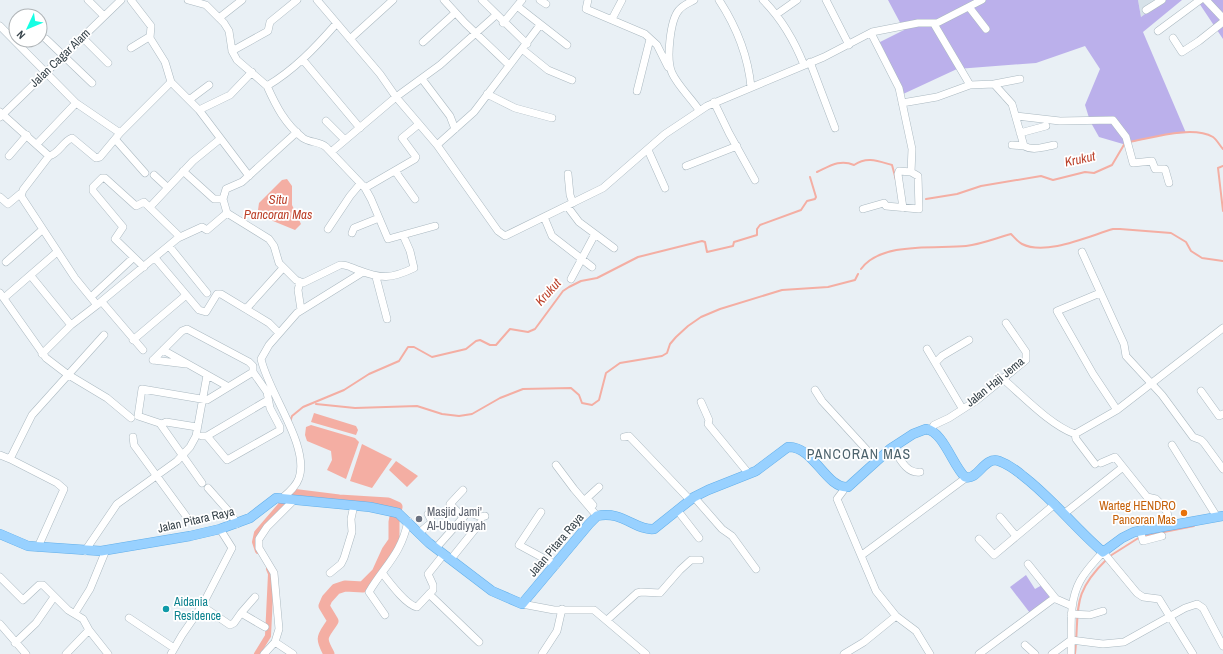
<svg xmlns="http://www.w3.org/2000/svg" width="1223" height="654" viewBox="0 0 1223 654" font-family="'Archivo Narrow',sans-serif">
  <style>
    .residential { fill: #d7e2e9 }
    .green { fill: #bbb0eb }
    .water { fill: #f4aea3 }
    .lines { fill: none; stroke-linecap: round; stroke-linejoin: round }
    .stream { stroke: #f4aea3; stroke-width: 2 }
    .canal { stroke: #f4aea3; stroke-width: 6 }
    .river { stroke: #f4aea3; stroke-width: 11 }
    .minor-casing { stroke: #abb9c1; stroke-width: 8 }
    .major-casing { stroke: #62afea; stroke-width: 10 }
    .minor { stroke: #fff; stroke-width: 7 }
    .major { stroke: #98d1ff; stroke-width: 9 }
    .food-dot { fill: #e8710a; stroke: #fff; stroke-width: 1.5 }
    .worship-dot { fill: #6b7280; stroke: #fff; stroke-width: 1.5 }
    .culture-dot { fill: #0f9aa8; stroke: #fff; stroke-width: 1.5 }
    .labels { text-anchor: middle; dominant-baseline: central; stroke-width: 3.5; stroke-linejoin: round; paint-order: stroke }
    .street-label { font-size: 12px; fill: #37434a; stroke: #fff }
    .food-label { font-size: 12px; fill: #c56008; stroke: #fff; text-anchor: end }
    .worship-label { font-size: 12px; fill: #5b616d; stroke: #fff; text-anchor: start }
    .culture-label { font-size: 12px; fill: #0d838f; stroke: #fff; text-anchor: start }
    .water-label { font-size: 13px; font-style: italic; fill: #bc4029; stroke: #fff }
    .quarter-label { font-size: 14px; letter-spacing: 1px; fill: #4d636d; stroke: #fff }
  </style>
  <rect width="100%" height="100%" fill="#e9f0f5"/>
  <path class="residential" d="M1138,0H1164L1141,17Z"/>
  <path class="green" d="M888,0H1138L1141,17L1164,0H1182L1143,32L1186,133L1168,134L1123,144L1099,137L1090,121L1085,105L1100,69L1085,46L1036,63L957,69L901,95L874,45L904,30Z
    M1197,0H1223V39Z
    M1026,575L1035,589L1042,585L1051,597L1030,613L1010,587Z"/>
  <path class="water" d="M287,179L292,186V205L301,224L295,230L273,221L258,210L259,203L282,180Z
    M314,413L356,426L358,430L356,435L311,422Z
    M311,425L355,438L359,442L346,479L327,470L332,460L331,451L307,441L305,435L306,427Z
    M362,444L392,459L372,488L350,481Z
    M396,461L418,476L407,487L389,470Z"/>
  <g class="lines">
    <path class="stream" d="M1129,142C1152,138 1192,125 1213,137C1217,140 1220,146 1223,149
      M1223,166L1218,168L1223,211
      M817,172C830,166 840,159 854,165C867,156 878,161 892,165L896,180
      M926,199L957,194L981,186L1041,176L1053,180L1085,172L1094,173L1112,165L1125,143
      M861,269C881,241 938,249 966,246C982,244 996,238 1011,234C1014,237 1018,242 1022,244C1046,256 1089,236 1113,229H1120L1171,233L1186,242L1191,251L1202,258L1223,261
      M316,404L355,408L417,406L442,414L459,416L472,414L500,398L523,389L571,388L579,395L582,403L592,405L599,400L606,373L620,363L662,356L667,353L670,344L676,337L688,326L701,317L720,309L782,290L828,287L855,280L858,274
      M290,422L292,416L303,407L344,390L369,374L399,361L408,347H414L432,357L466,349L476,341L480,340L490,345H496L510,329L528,332L535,329L563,291L569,287L581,281L597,278L638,257L702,241L705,242L707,252L733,246L734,242L757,235V229L760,225L801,210L807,201L815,199L816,197L810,177
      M1144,536L1194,526
      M1110,556L1140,537
      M1075,654C1080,609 1070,595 1107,559"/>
    <path class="canal" d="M258,551L255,542L257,533L287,498
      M257,654L268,636L271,574L269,569"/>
    <path class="river" d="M291,494L339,500L388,503L397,507L394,522V541L387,551L377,573L363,587L345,586L336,589L327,599L324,606L333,621C323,637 319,636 329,654"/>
    <defs>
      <path id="minor" d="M88,0L104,16
        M131,0L151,26L150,38L165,62L171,82L199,110L249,176
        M188,0L206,5L224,23L229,31L232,51
        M297,0L270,22L268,31L232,51L237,60L267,86C294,70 315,48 336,24
        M317,0L380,74L396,97L437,145L498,231L505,236L603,188L665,134L707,106L824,57L872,32L918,23H937L982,0
        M444,0L465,23L509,65
        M482,0L527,44
        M522,0L517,6L567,45
        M540,0L546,4
        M588,0L586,9L645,34L657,45L668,67
        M694,0C689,3 683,5 679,10C670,20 666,60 672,73C678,86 691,98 699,110
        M719,0C736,26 748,56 751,87
        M763,0C782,19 794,40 804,65
        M826,0L849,45
        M1206,0L1223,18
        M969,7L986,29
        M1146,10L1162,0
        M777,14L797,0
        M219,18L242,0
        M612,19L622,0
        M503,23L517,6
        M934,24L970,85
        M0,26L76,103L120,133
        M1158,31L1200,0
        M871,33L899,88L912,149L911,172L899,171L898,174L903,208
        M82,37L108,63
        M1173,38L1182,52L1199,41L1223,22
        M46,39L92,83
        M350,39L393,0
        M423,42L455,13
        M131,48L149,37
        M522,49L548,70L572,80
        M303,60L360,128
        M810,62L835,128
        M422,79L450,116L455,129
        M994,84L1020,79
        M267,86C276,106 285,124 303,138C310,143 319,141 326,147L365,188L371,199L388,239L435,226
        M637,91L650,39
        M487,94L515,108L552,118
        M189,100L209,85
        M714,102L729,133L755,180
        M902,103L937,97L970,85L994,84L1012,104L1024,146C1033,151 1044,147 1054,145
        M199,110L230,95L252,72
        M0,112L49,156L23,190L21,196L75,278L97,305L178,238L202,227L207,230L227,213
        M1016,116L1060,121L1113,120L1126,137L1133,163L1152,161L1155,169H1165L1169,183
        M0,117L121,0
        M326,121L345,140
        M297,132L242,182L226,189L223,199L227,213L269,239L274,246L279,263L296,280L303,283L340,265C346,264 352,268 358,270C381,279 391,279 414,268L410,251L403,235
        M1020,133L1046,126
        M115,139L145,173
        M37,144L76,103
        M437,145L474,112L540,25
        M1012,145L1024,146
        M648,150L665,188
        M331,152L396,97L440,65L496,15
        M9,156L27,135
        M49,156C59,154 63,141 72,138L96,158L100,157L120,133L171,82
        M686,166L737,146
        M183,171L214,199H223
        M395,171L415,199
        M568,174L570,195L573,203
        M154,175L167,187
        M365,188L415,159L416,157L402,138L419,124
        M0,197L8,204L20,194
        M567,206L579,222L614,248
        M150,207L193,161L220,139
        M863,209L884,203L886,206L919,209L918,176L911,172
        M544,217L552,236L592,267
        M328,229L350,196L360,184
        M352,233L354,228L379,218
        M169,246L207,293
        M1082,252L1124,344L1126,356L1162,395L1193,437L1201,440L1204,443L1223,469
        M155,258L199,310L206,312L217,294H221L269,323L279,333
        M6,262L42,230
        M144,267L115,239L123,227L93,191V187L102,178H105L136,206L144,202L178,235V238
        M31,276L71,325
        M376,277L387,319
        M571,279L595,234
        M300,282L298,290L301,310
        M0,293L46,358L67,374L107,398L131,418
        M1100,293L1057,311L1093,374L1117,410
        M91,297L133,258
        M4,298L57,252
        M102,302L143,350
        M246,309L283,268
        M133,340L185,296
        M927,349L962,408
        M163,350L227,386
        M42,354L71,325L97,305
        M153,360L182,331L187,329L249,362L253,366V372
        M153,360L186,364
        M936,362L942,356L969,340
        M1002,378C1023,396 1050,425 1075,434L1117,410L1223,328
        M815,390L822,401L876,460
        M1201,391L1219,416L1223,414
        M701,402L709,420L708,424L749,474
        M162,424L138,416L142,389L207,400L253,372L267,392L270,408L280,427V430L227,460L207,436
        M197,427L166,422L161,425L202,483
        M931,430L934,425L949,418L977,400L1026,360V352L1006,323
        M1075,434L1076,439L1095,464
        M202,436H207L268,400
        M133,437L134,445L186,516
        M624,437L629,436L690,500
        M1172,445L1217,517
        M892,447C899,457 906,474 920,472
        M0,455L10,459L32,415L104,335
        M10,459L57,483L64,489L38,547
        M1101,463L1115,457L1147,497L1156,499L1161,504L1167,512L1170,525
        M556,465L574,489L597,516
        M844,487L843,491L837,499L876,591L896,616L916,631L930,654
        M208,488L231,514L237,524
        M463,490L450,504L463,517
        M694,497L722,529L732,536L756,569
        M281,499C288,493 296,487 299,478C310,446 268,392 261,359L269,345L297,313L363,272
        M593,505L587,498L599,487
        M678,511L699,538
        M541,512L519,545L556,565
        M1065,513L1123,467
        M1000,517L1016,536
        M1140,530L1143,541L1162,536
        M419,533L432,522L428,514
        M979,539L994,555L1055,504
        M436,548L468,512L481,517L485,516
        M85,551L117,504L177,461L190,447L196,436L207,375
        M862,555L967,477
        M451,559L480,523
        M1028,564L1056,599
        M330,573L341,564L344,558L352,532L351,519L354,505
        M383,574C390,583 406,605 417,607L433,590V585L428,574L444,554
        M0,577L23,600L39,585H43L68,610L83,619L89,630L108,654
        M429,594L479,642
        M522,604L554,610H594L646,654
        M202,606L230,625L234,623L241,613L265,627
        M75,613L90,589L106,550
        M241,613L255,597
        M1071,614L1090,615L1103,611
        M385,615L369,592C385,565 401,555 408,521
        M129,618L174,648
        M607,620L637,593L641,592L660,593L680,570L691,560H700
        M0,624L26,654
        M275,642L293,654
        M15,643L36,623L54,597
        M1025,645L1035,654
        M66,654L89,630
        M171,654L182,635L202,606L232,548L220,529
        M264,654L275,642L279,629L274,573L259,548V539L267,527L293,501
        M542,654L557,631L562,609
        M844,654L864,642L896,616
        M979,654L1053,599H1056L1072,606
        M1052,654L1071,640L1103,644L1124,642L1185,608L1197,604L1203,608L1223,646
        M1071,654C1072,630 1068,603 1080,581C1086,570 1095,561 1103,552L1137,593L1143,597L1159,599L1193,654"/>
      <path id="major" d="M0,534L28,546L101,551L190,536L220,529L250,518L276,498L370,507L398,513L429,543L492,591L522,604L589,524L597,516C622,510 636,531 654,529L694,497L708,490L756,471L788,447C814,446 826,489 848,487L890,449L913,434L926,429C943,431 953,466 965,477C978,481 984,456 999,461C1007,464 1016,470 1023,476C1052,498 1075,528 1103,552L1122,538L1134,532L1223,516"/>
    </defs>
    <use href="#minor" class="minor-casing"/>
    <use href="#major" class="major-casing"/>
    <use href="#minor" class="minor"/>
    <use href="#major" class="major"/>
  </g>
  <circle class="food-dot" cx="1184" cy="513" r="4"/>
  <circle class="worship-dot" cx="419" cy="519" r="4"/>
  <circle class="culture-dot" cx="166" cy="609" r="4"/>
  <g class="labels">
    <g class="street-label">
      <text transform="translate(60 58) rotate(-44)">Jalan Cagar Alam</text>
      <text transform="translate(995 382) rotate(-39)">Jalan Haji Jema</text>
      <text transform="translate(196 520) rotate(-13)">Jalan Pitara Raya</text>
      <text transform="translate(556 545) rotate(-50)">Jalan Pitara Raya</text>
    </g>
    <g class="food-label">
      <text x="1176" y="506">Warteg HENDRO<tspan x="1176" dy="14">Pancoran Mas</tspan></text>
    </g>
    <g class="worship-label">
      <text x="427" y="512">Masjid Jami'<tspan x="427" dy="14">Al-Ubudiyyah</tspan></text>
    </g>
    <g class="culture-label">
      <text x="174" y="602">Aidania<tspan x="174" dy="14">Residence</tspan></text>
    </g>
    <g class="water-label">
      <text transform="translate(1080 159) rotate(-12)">Krukut</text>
      <text x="278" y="199">Situ<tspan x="278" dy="15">Pancoran Mas</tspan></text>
      <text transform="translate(548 292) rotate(-48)">Krukut</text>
    </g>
    <g class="quarter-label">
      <text x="859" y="454">PANCORAN MAS</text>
    </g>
  </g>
  <g transform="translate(28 28) rotate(226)"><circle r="19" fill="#ffffff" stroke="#afb4b7"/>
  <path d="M0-3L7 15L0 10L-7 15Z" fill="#16ffe4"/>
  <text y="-6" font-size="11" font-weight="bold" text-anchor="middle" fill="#37434a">N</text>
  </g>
</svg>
